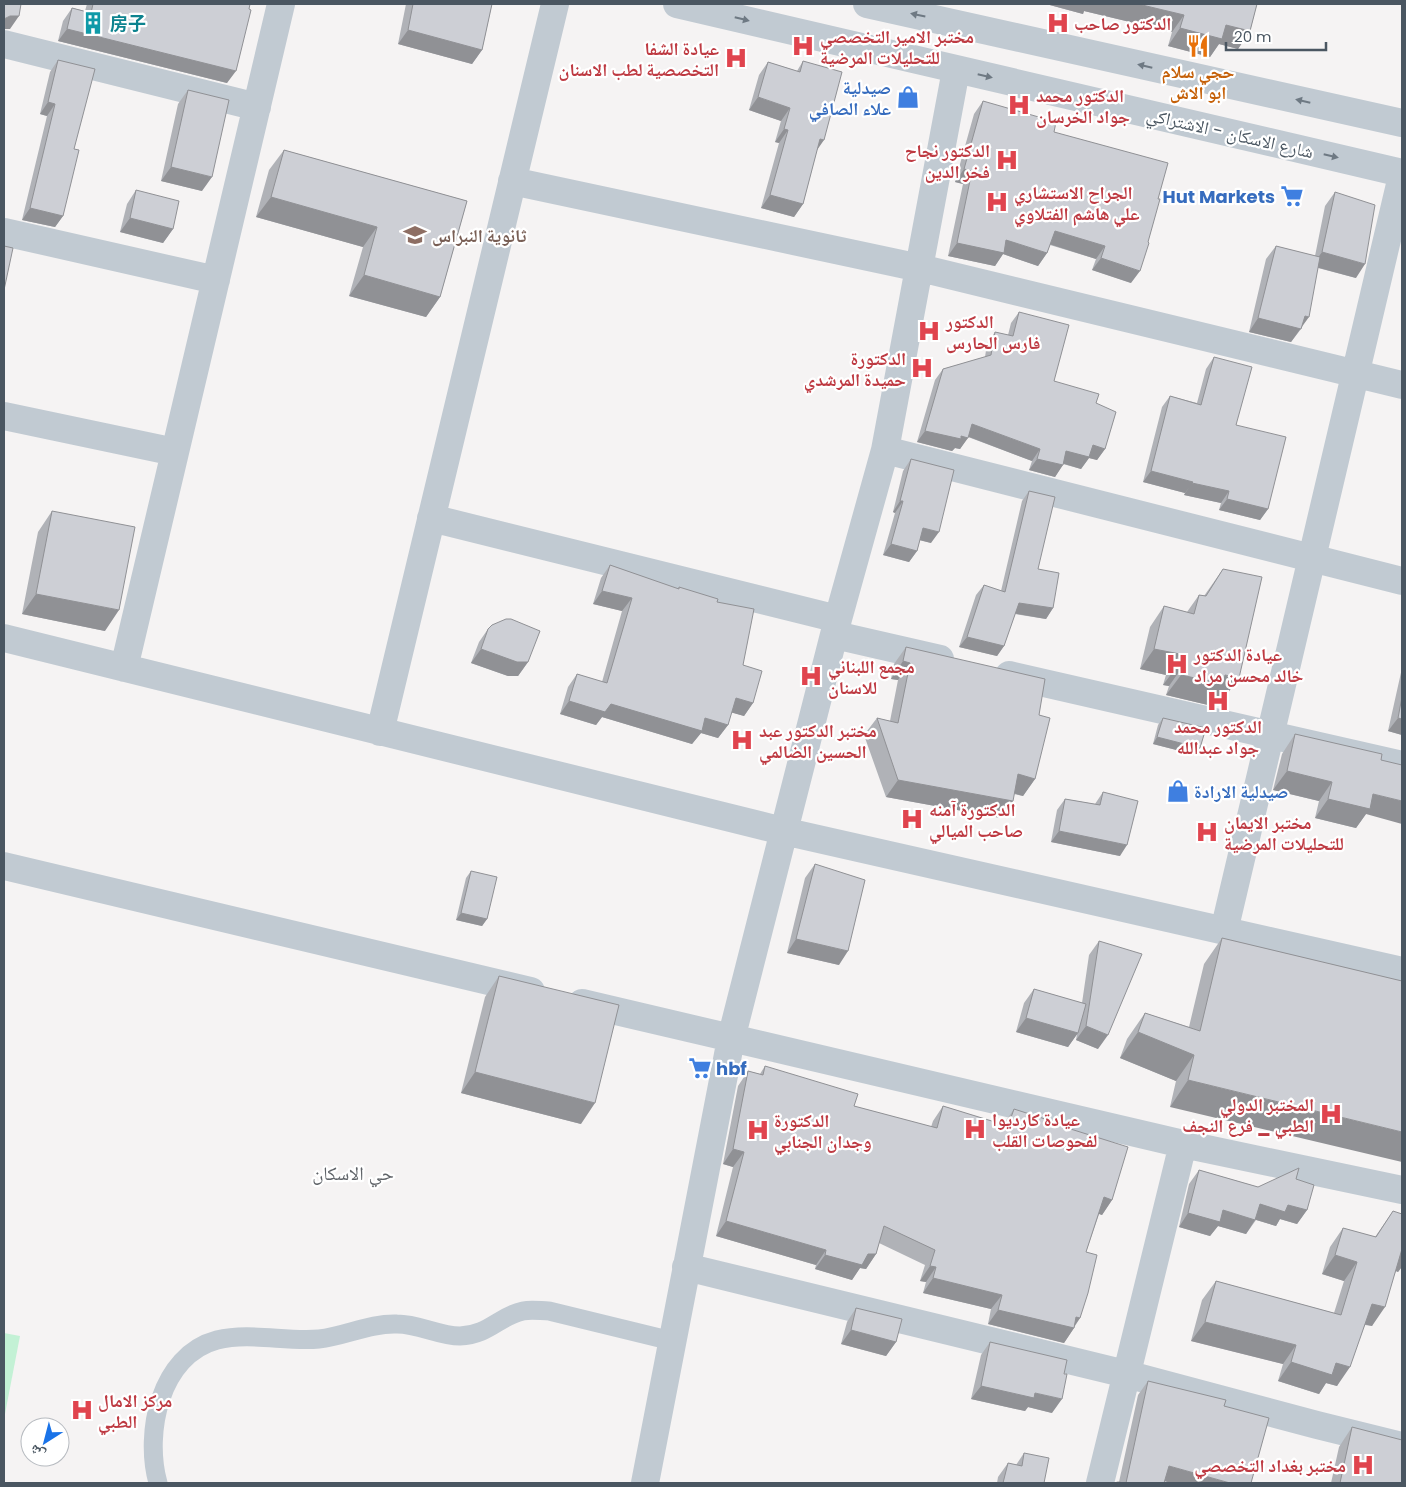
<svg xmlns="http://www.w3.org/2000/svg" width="1406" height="1487" viewBox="0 0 1406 1487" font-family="Poppins,'Noto Naskh Arabic','Noto Sans SC',sans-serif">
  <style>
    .green { fill: #c3f1d5 }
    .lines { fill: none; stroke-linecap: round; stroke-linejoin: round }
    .lane { stroke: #c1cad2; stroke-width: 19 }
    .street { stroke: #c1cad2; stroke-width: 28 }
    .wall { fill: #b0b2b7 }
    .shaded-wall { fill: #909195 }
    .building { fill: #cdcfd5; stroke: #909195 }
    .oneway { fill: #6e7983 }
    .labels { text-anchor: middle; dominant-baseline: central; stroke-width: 4.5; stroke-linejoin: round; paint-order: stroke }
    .culture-label { font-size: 18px; font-weight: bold; fill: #0d838f; stroke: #fff; text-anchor: start }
    .health-label { font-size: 18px; font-weight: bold; fill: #be3a42; stroke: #fff; text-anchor: start }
    .food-label { font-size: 18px; font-weight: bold; fill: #c56008; stroke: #fff }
    .shop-label { font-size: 18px; font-weight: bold; fill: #366cbe; stroke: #fff; text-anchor: end }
    .street-label { font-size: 18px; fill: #4a5661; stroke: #fff }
    .education-label { font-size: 18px; font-weight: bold; fill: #785e54; stroke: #fff; text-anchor: start }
    .neighbourhood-label { font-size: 19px; fill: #5f6368; stroke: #fff }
  </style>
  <rect width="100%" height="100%" fill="#f5f3f3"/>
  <path class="green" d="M4,1333L20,1336L4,1419Z"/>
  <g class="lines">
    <path class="lane" d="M158,1483C144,1433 160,1355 217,1340C250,1332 286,1342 319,1339C346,1336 370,1323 397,1324C419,1324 439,1336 460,1336C489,1335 499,1316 523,1311C532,1309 541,1311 549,1311L672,1341"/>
    <path class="street" d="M677,4L1402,173
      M867,4L1402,123
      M4,44L257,107
      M512,181L920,268L1402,385
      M4,232L216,280
      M4,416L175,452
      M885,450L1402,581
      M431,518L838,619
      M835,635L940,659
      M4,638L783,831L1402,971
      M124,668L281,4
      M1009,675L1402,765
      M380,732L555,4
      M4,866L531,991
      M1224,931L1402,176
      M582,1003L1183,1144L1402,1190
      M686,1267L1126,1374L1317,1425L1402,1446
      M645,1483L731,1039L838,619L885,450L956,70
      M1100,1483L1183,1144"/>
  </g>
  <path class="wall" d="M87,4H250L227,83L58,41L63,21L72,8L85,11Z
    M406,4H492L482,50L472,64L398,44Z
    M1046,4H1257L1250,31L1238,49L1219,44L1210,57L1168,46L1172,32L1084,11L1083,14Z
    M58,60L74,149L63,216L55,227L22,220L47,116L40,114L50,72Z
    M803,61L817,150L803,204L794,217L761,208L779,143L775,142L781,121L749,110L759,75L768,62L797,71Z
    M188,90L202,191L161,181L178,104Z
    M983,101L1054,132L1131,283L1092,270L1096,259L1050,245L1047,253L1038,266L1003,254L995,266L948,256L963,184L955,182L974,114Z
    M284,150L467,201L440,297L426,317L349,296L363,247L256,217L269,170Z
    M136,190L173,229L163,243L120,232L127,204Z
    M1335,192L1356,278L1318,268L1301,329L1291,342L1249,332L1266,259L1276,246L1315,256L1325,206Z
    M1019,312L1054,381L1096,403L1105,449L1097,460L1089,458L1081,469L1063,464L1055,477L1029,470L1032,461L968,437L960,449L955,448L952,451L917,442L935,380L943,369L985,357L987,344L995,332L1008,335L1011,323Z
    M1214,357L1236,425L1268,509L1260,520L1219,510L1221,503L1184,495L1185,493L1143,482L1162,407L1170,396L1197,403L1206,369Z
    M911,459L931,543L920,540L917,551L909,562L883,555L895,513L893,512L903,471Z
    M1029,491L1038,569L1053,608L1046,619L1015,614L1004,646L997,656L959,647L976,595L984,585L1001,591L1022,501Z
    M52,511L105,631L22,614L38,532Z
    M610,565L678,589L679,587L717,602L743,665L753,703L744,716L731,712L728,725L718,738L701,733L692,744L602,717L596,725L560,714L568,687L577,674L602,682L622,611L593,604L601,578Z
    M1223,569L1224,698L1214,696L1208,705L1166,695L1169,686L1163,685L1166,675L1140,669L1150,627L1164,606L1187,612L1199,595L1204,596Z
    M488,629L528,662L518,676H508L471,663L479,642Z
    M906,647L1039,715L1035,779L1023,796L1014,794L1001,818L886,797L864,735L877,718L890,721L898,680L891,679L894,664Z
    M1402,668V735L1388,731Z
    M1163,718L1200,748L1196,755L1153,744L1158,725Z
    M1295,734L1381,760L1366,814L1356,828L1315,818L1319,801L1273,790L1282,754Z
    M1103,792L1120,856L1051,842L1057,810L1065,799L1095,804Z
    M815,864L839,965L787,953L805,878Z
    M471,871L487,919L482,926L456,920L466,878Z
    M1222,938L1402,981L1170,1107L1176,1081L1120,1058L1127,1039L1145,1013L1189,1027L1204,964Z
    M1099,941L1098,1049L1076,1040L1077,1034L1068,1047L1016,1032L1024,1003L1034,989L1082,1003L1089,955Z
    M499,976L581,1124L461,1093L485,997Z
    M765,1066L854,1106L931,1127L933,1121L943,1106L1003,1125L1014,1109L1045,1121L1112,1200L1102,1215L1099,1214L1086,1252L1080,1318L1075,1326L1074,1328L1064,1343L988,1324L991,1309L923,1293L926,1282L920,1281L925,1265L879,1243L876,1254L866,1269L860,1268L852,1280L815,1269L816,1265L716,1236L733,1167L723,1164L738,1086L748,1071L760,1074Z
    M1199,1170L1258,1187L1296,1179L1307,1210L1297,1224L1280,1219L1276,1226L1256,1220L1246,1234L1218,1226L1210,1236L1179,1227L1189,1184Z
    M1393,1211L1401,1268L1398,1272L1396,1271L1372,1326L1365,1325L1337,1386L1326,1383L1319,1394L1278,1381L1283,1364L1191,1341L1202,1300L1216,1281L1334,1313L1344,1281L1322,1274L1330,1247L1343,1228L1375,1237Z
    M856,1308L896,1342L886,1356L841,1344L847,1322Z
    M990,1342L1052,1413L1028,1407L1025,1411L971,1399L981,1355Z
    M1148,1381L1172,1483L1165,1481L1164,1483H1114L1119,1482L1138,1395Z
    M1352,1427L1402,1483H1331L1339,1447Z
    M1024,1453L1044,1483H997L998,1477L1008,1463L1016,1465Z"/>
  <path class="shaded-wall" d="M1046,4H1138L1184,15L1172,32L1084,11L1083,14Z
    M10,16H19L10,29H4V19Z
    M1226,25L1250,31L1238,49L1219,44L1210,57L1168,46L1180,28Z
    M67,29L236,71L227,83L58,41Z
    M408,30L482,50L472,64L398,44Z
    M758,97L790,108L781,121L749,110Z
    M48,102L55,104L47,116L40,114Z
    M784,129L788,130L779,143L775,142Z
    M820,139L824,140L815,153Z
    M171,167L212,177L202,191L161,181Z
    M964,169L972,171L963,184L955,182Z
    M770,195L803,204L794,217L761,208Z
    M271,197L377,227L363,247L256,217Z
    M30,208L63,216L55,227L22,220Z
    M130,218L173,229L163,243L120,232Z
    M1055,231L1105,246L1096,259L1046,243Z
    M1006,240L1047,253L1038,266L1003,254L995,266L948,256L957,243Z
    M1322,252L1365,264L1356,278L1312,266Z
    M1101,258L1140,271L1131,283L1092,270Z
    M364,275L440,297L426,317L349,296Z
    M1305,316L1309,317L1291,342L1249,332L1258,318Z
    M972,424L1040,449L1032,461L964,435Z
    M925,431L961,436L968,438L960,449L955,448L952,451L917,442Z
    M1093,445L1105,449L1097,460L1089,458L1081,469L1058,462L1066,451Z
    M1037,459L1063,465L1055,477L1029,470Z
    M1151,471L1193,482L1185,493L1143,482Z
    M1192,483L1229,491L1221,503L1184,495Z
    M1227,499L1268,509L1260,520L1219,510Z
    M900,501H903L895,513L893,512Z
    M923,528L939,532L931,543L915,539Z
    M891,544L917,551L909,562L883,555Z
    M602,591L632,598L622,611L593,604Z
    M36,594L119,610L105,631L22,614Z
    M1019,603L1053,608L1046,619L1012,613Z
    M967,637L1004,646L997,656L959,647Z
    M481,649L528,662L518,676H508L471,663Z
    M1154,649L1180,654L1166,675L1140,669Z
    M903,661L910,663L898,680L891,679Z
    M1178,665L1183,666L1169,686L1163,685Z
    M1181,675H1225L1239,678L1224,698L1214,696L1208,705L1166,695Z
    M736,698L753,703L744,716L726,711Z
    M569,701L611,704L705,718L728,725L718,738L701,733L692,744L602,717L596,725L560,714Z
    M1398,718L1402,719V735L1388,731Z
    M1157,737L1200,748L1196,755L1153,744Z
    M1287,771L1332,782L1319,801L1273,790Z
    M1018,774L1035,779L1023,796L1006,791Z
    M898,780L1013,801L1001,818L886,797Z
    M1373,794L1402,801V824L1366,814L1356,828L1315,818L1328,799Z
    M1059,831L1127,845L1120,856L1051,842Z
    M461,913L487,919L482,926L456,920Z
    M796,939L848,951L839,965L787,953Z
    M1026,1018L1078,1033L1068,1047L1016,1032Z
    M1086,1026L1108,1035L1098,1049L1076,1040Z
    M1138,1032L1194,1055L1176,1081L1120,1058Z
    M475,1072L595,1103L581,1124L461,1093Z
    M1188,1080L1402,1132V1162L1170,1107Z
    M733,1149L744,1152L733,1167L723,1164Z
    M1104,1197L1112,1200L1102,1215L1094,1212Z
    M1260,1204L1288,1205L1307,1210L1297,1224L1280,1219L1276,1226L1250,1218Z
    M1223,1210L1255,1220L1246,1234L1218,1226L1210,1236L1179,1227L1188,1213Z
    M726,1221L826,1250L816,1265L716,1236Z
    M1402,1249V1268H1401L1398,1272L1389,1268Z
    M868,1254H876L866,1269L860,1268L852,1280L815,1269L825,1255Z
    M1335,1255L1357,1262L1344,1281L1322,1274Z
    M930,1266L936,1267L926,1282L920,1281Z
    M933,1278L1002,1295L991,1309L923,1293Z
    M1372,1304L1385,1307L1372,1326L1359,1323Z
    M998,1310L1076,1317L1080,1318L1073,1328H1074L1064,1343L988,1324Z
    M1205,1322L1296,1345L1283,1364L1191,1341Z
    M851,1330L896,1342L886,1356L841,1344Z
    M1291,1362L1336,1363L1350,1367L1337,1386L1326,1383L1319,1394L1278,1381Z
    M981,1386L1035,1393L1062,1399L1052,1413L1028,1407L1025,1411L971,1399Z
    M1169,1466L1230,1483H1172L1159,1480Z"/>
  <path class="building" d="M4,4H21L19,16H10L4,19Z
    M93,4H250L249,9L251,10L236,71L67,29L72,8L91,13Z
    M413,4H492L482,50L408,30Z
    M1138,4H1257L1250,31L1226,25L1222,39L1180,28L1184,15Z
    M58,60L95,69L74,149L79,150L63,216L30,208L55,104L48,102Z
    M803,61L842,72L824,140L820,139L803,204L770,195L788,130L784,129L790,108L758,97L768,62L800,72Z
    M188,90L229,100L212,177L171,167Z
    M983,101L1056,122L1054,132L1168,163L1158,199H1160L1148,242L1149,243L1140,271L1101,258L1105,246L1055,231L1047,253L1006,240L1004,253L957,243L972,171L964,169Z
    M284,150L467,201L440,297L364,275L377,227L271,197Z
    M136,190L179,201L173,229L130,218Z
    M1335,192L1375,205L1365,264L1322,252Z
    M4,246L13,248L4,290Z
    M1276,246L1320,257L1309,317L1305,316L1301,329L1258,318Z
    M1019,312L1069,325L1054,381L1099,394L1096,403L1116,412L1105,449L1093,445L1089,457L1066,451L1063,465L1037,459L1040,449L972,424L968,438L961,436V439L925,431L943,369L991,355L995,332L1013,336Z
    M1214,357L1252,367L1236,425L1286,437L1268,509L1227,499L1229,491L1192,483L1193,482L1151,471L1170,396L1201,405Z
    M911,459L954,470L939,532L923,528L917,551L891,544L903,501H900Z
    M1029,491L1055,497L1038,569L1059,573L1053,608L1019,603L1004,646L967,637L984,585L1005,592Z
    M52,511L135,527L119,610L36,594Z
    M610,565L679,589V587L718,599L717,602L754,609L743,665L762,671L753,703L736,698L728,725L705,718L702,731L611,704L605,712L569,701L577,674L607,683L632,598L602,591Z
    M1223,569L1262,577L1239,678L1225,675L1223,684L1181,675L1183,666L1178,665L1180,654L1154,649L1164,606L1194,614L1199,595L1206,596Z
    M506,619H511L540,631L528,662H517L481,649L488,629L492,625Z
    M906,647L1045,679L1039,715L1050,718L1035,779L1018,774L1013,801L898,780L877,718L898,723L910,663L903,661Z
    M1402,697V719L1398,718Z
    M1163,718L1206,728L1200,748L1157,737Z
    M1295,734L1382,754L1381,760L1402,765V801L1373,794L1370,809L1328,799L1332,782L1287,771Z
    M1103,792L1138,801L1127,845L1059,831L1065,799L1100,805Z
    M815,864L865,880L848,951L796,939Z
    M471,871L497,877L487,919L461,913Z
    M1222,938L1402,981V1132L1188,1080L1194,1055L1138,1032L1145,1013L1200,1031Z
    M1099,941L1142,954L1108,1035L1086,1026Z
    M499,976L619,1005L595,1103L475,1072Z
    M1034,989L1086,1004L1078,1033L1026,1018Z
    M765,1066L858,1094L854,1106L937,1128L943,1106L1008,1126L1014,1109L1045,1119V1121L1128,1147L1112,1200L1104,1197L1086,1252L1097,1255L1088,1293L1080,1318L1076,1317L1074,1328L998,1310L1002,1295L933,1278L936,1267L930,1266L935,1250L884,1226L876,1254H868L862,1265L825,1255L826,1250L726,1221L744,1152L733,1149L748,1071L763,1075Z
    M1299,1168L1296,1179L1314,1185L1307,1210L1288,1205L1285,1212L1260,1204L1255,1220L1223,1210L1220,1222L1188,1213L1199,1170L1258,1187Z
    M1393,1211L1402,1214V1249L1385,1307L1372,1304L1350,1367L1336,1363L1332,1375L1291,1362L1296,1345L1205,1322L1216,1281L1341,1315L1357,1262L1335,1255L1343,1228L1376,1237Z
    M856,1308L902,1319L896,1342L851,1330Z
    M990,1342L1067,1360L1064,1374H1067L1062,1399L1035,1393L1034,1398L981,1386Z
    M1148,1381L1226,1400L1224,1406L1269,1418L1251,1483H1230L1169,1466L1164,1483H1126Z
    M1352,1427L1402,1440V1483H1340Z
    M1024,1453L1049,1458L1044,1483H1003L1008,1463L1022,1466Z
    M1118,1482L1125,1483H1114Z"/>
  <defs><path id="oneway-solid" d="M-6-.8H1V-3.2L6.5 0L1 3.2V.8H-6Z" transform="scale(1.25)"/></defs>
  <g class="oneway">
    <use href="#oneway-solid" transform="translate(918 15) rotate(-168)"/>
    <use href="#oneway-solid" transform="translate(742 19) rotate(14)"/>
    <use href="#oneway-solid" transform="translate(1145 66) rotate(-167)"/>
    <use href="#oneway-solid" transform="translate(985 76) rotate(13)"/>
    <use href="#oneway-solid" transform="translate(1303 101) rotate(-167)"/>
    <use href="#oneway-solid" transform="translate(1331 156) rotate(13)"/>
  </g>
  <defs>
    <symbol id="building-bare" viewBox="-9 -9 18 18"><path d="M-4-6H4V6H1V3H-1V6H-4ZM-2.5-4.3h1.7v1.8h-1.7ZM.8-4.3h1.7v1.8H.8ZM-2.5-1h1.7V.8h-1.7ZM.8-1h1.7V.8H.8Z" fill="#0f9aa8" stroke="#fff" stroke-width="2.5" paint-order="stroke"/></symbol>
    <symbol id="hospital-bare" viewBox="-9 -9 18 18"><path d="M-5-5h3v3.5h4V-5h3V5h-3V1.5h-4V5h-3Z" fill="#e0444e" stroke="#fff" stroke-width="2.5" paint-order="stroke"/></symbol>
    <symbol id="restaurant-bare" viewBox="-9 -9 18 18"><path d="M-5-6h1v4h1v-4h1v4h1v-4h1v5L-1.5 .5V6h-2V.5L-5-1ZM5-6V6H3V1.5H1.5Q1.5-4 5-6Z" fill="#e8710a" stroke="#fff" stroke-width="2.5" paint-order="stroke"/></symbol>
    <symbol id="shop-bare" viewBox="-9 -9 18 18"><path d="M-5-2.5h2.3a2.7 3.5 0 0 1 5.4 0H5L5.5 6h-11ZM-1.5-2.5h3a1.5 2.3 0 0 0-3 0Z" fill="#3f7fe0" stroke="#fff" stroke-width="2.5" paint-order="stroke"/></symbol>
    <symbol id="supermarket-bare" viewBox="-9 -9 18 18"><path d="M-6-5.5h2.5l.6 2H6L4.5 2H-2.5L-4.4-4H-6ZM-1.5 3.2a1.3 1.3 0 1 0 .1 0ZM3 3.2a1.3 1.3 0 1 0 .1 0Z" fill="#3f7fe0" stroke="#fff" stroke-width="2.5" paint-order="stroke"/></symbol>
    <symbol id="school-bare" viewBox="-9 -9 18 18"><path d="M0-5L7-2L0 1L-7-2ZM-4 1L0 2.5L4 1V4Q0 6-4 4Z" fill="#8d6e63" stroke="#fff" stroke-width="2.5" paint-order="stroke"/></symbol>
  </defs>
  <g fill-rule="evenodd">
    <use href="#building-bare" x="77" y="7" width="32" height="32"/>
    <use href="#hospital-bare" x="1042" y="7" width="32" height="32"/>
    <use href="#hospital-bare" x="787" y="30" width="32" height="32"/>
    <use href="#restaurant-bare" x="1182" y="30" width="32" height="32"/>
    <use href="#hospital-bare" x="720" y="42" width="32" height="32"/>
    <use href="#shop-bare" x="892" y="81" width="32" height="32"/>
    <use href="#hospital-bare" x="1003" y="89" width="32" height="32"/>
    <use href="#hospital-bare" x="991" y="144" width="32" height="32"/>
    <use href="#supermarket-bare" x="1276" y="180" width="32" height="32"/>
    <use href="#hospital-bare" x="981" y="186" width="32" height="32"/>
    <use href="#school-bare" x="399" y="219" width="32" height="32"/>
    <use href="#hospital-bare" x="913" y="315" width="32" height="32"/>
    <use href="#hospital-bare" x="906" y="352" width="32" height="32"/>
    <use href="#hospital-bare" x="1161" y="648" width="32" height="32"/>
    <use href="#hospital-bare" x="795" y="660" width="32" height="32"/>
    <use href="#hospital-bare" x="1202" y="685" width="32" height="32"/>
    <use href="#hospital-bare" x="726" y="724" width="32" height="32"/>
    <use href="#shop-bare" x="1162" y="775" width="32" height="32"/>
    <use href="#hospital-bare" x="896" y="803" width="32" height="32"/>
    <use href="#hospital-bare" x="1191" y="816" width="32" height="32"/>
    <use href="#supermarket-bare" x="684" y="1052" width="32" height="32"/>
    <use href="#hospital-bare" x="1315" y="1098" width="32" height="32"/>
    <use href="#hospital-bare" x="959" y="1113" width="32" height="32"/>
    <use href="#hospital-bare" x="742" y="1114" width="32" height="32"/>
    <use href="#hospital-bare" x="66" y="1394" width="32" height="32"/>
    <use href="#hospital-bare" x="1347" y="1449" width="32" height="32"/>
  </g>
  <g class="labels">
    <g class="culture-label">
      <text x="110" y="23">房子</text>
    </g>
    <g class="health-label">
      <text x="1074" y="23">الدكتور صاحب</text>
      <text x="820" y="36">مختبر الامير التخصصي<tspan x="820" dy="21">للتحليلات المرضية</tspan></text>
      <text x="719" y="48" text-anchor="end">عيادة الشفا<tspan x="719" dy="21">التخصصية لطب الاسنان</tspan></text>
      <text x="1036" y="95">الدكتور محمد<tspan x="1036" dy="21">جواد الخرسان</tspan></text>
      <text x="990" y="150" text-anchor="end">الدكتور نجاح<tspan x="990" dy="21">فخر الدين</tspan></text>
      <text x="1014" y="192">الجراح الاستشاري<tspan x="1014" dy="21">علي هاشم الفتلاوي</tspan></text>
      <text x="946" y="321">الدكتور<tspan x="946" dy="21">فارس الحارس</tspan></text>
      <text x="906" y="358" text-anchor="end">الدكتورة<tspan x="906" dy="21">حميدة المرشدي</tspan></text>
      <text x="1194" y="654">عيادة الدكتور<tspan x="1194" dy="21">خالد محسن مراد</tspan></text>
      <text x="828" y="666">مجمع اللبناني<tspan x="828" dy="21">للاسنان</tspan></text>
      <text x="1218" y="726" text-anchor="middle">الدكتور محمد<tspan x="1218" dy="21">جواد عبدالله</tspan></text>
      <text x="759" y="730">مختبر الدكتور عبد<tspan x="759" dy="21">الحسين الضالمي</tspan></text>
      <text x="929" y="809">الدكتورة آمنه<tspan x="929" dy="21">صاحب الميالي</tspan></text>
      <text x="1224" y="822">مختبر الايمان<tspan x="1224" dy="21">للتحليلات المرضية</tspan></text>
      <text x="1314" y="1104" text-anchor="end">المختبر الدولي<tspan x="1314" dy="21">الطبي _ فرع النجف</tspan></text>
      <text x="992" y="1119">عيادة كارديوا<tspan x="992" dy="21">لفحوصات القلب</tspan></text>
      <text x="774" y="1120">الدكتورة<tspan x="774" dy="21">وجدان الجنابي</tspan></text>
      <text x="98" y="1400">مركز الامال<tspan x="98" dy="21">الطبي</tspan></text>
      <text x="1346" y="1465" text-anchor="end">مختبر بغداد التخصصي</text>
    </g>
    <g class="food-label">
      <text x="1198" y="71">حجي سلام<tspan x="1198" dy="21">ابو الاش</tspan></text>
    </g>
    <g class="shop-label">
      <text x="891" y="87">صيدلية<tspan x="891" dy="21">علاء الصافي</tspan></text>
      <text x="1275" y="196">Hut Markets</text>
      <text x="1194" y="791" text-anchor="start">صيدلية الارادة</text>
      <text x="716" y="1068" text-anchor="start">hbf</text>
    </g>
    <g class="street-label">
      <text transform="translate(1230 133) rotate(13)">شارع الاسكان - الاشتراكي</text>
    </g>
    <g class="education-label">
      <text x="432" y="235">ثانوية النبراس</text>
    </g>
    <g class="neighbourhood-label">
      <text x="353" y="1173">حي الاسكان</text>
    </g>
  </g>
  <rect width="1406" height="1487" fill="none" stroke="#4a5661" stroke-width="10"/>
  <g transform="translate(45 1442) rotate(216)"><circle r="24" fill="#ffffff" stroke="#b7bbc0"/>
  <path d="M0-4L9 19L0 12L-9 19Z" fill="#1a73e8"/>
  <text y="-8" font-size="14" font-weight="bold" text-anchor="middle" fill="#4a5661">ش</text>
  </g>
  <path d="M1226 42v8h100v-8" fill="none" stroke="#4a5661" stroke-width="2.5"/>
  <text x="1234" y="42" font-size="15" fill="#4a5661" stroke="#ffffff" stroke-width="4" paint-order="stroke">20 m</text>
</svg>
